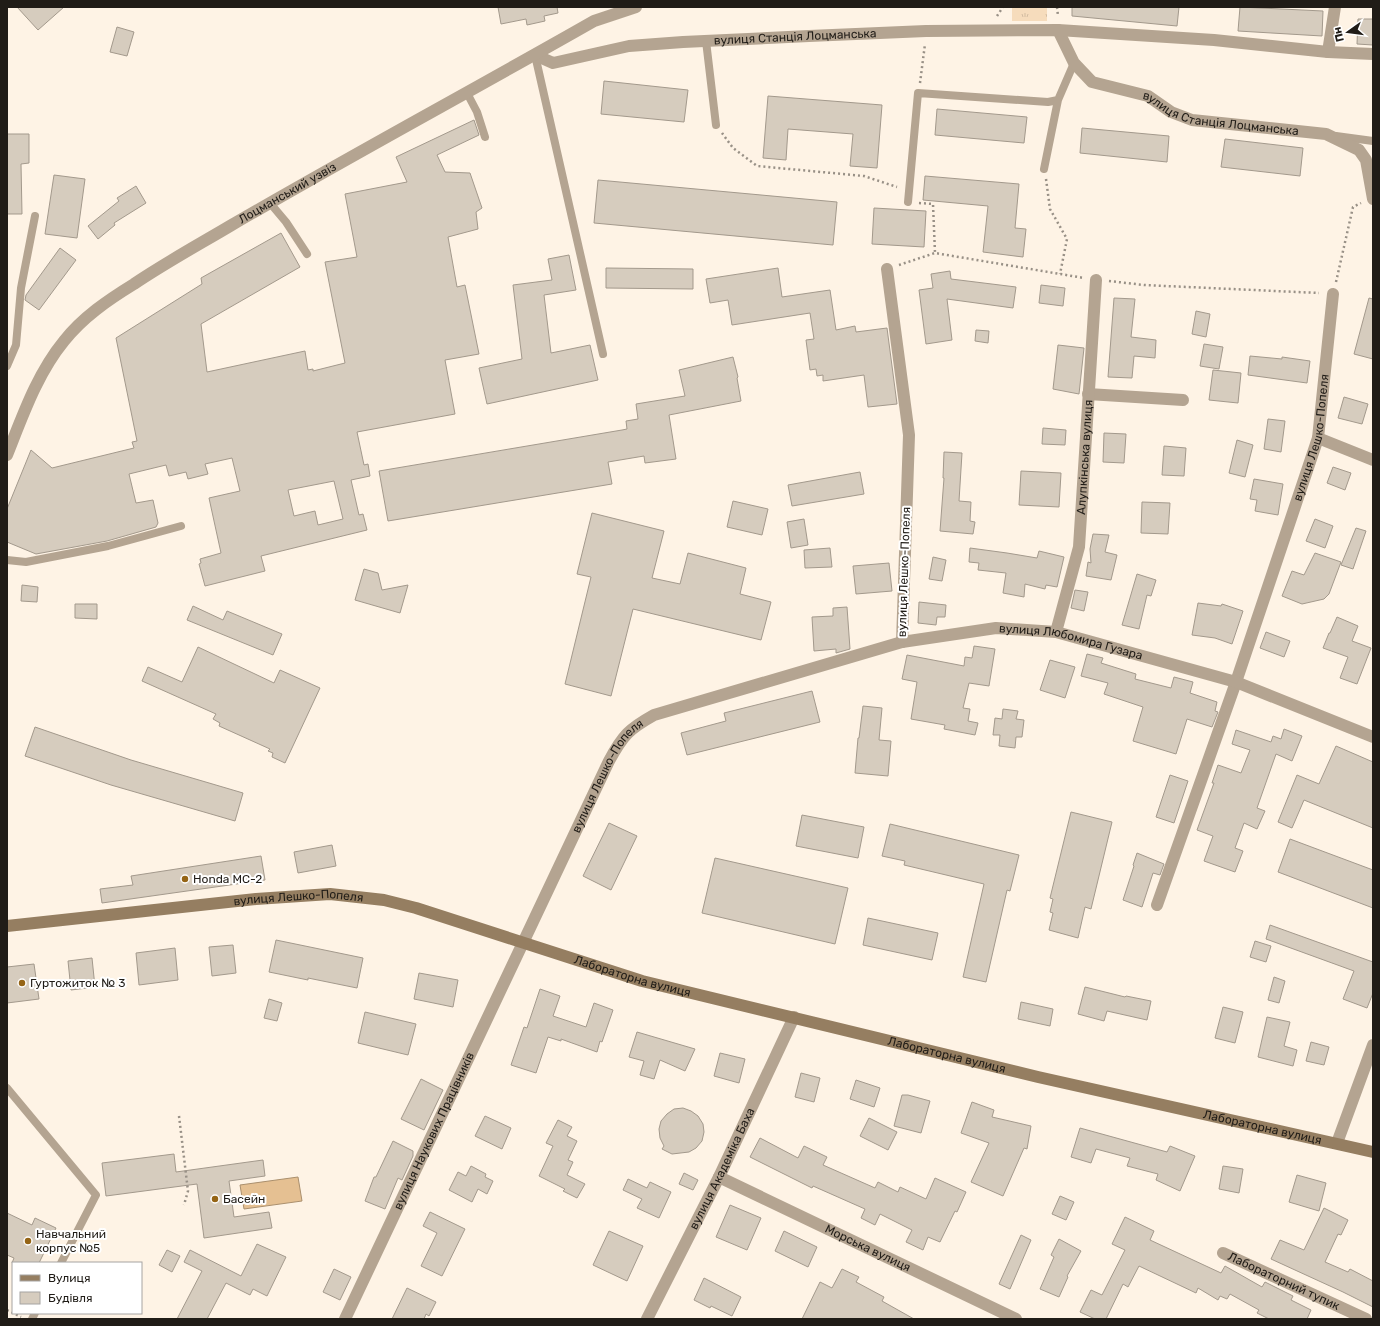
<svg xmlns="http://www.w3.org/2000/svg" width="1380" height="1326" viewBox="0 0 1380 1326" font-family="Rubik,sans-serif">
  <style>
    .grass { fill: url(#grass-tufts) }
    .water { fill: #e5c092; stroke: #aa8f6d }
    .building { fill: #d6ccbe; stroke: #a3998c; fill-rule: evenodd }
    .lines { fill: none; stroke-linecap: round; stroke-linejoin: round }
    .path { stroke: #989086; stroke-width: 2.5; stroke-dasharray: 2 3; stroke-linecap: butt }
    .lane { stroke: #b4a491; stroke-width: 8 }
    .street { stroke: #b4a491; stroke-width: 12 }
    .secondary { stroke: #957e61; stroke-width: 12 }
    .poi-dot { fill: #956415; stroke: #fff; stroke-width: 1.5 }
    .labels { text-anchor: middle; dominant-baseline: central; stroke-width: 4; stroke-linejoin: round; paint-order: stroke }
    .street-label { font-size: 12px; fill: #201c17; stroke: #fff }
    .poi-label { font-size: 12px; fill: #201c17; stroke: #fff; text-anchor: start }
  </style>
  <defs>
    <pattern id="grass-tufts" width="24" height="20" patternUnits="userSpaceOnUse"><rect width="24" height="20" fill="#f6dcbc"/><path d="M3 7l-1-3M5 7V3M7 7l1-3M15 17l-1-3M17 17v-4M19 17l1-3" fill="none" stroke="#d3bca1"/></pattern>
  </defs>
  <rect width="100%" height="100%" fill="#fef3e5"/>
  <path class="grass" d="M1012,7H1047V21H1012Z"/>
  <path class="water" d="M298,1177L302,1201L244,1209L240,1185Z"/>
  <path class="building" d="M17,7H64L38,30Z
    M498,7H557L558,13L544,16L545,21L527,25L526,19L501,24Z
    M1072,7H1179L1177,26L1072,16Z
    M1240,7L1323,11L1322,36L1238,31Z
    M1358,19H1373V45L1357,44Z
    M117,27L134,32L127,56L110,52Z
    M604,81L688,90L684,122L601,114Z
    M768,96L882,105L877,168L850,166L853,134L788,129L786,160L763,158Z
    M937,109L1027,117L1024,143L935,135Z
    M474,120L479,135L437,155L445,172L470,173L482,208L476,212L478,229L448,237L457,287L465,285L479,354L445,360L455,414L357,432L364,465L368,464L370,476L351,480L359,515L363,514L367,530L261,556L265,571L205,586L199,564L201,563L200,559L221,553L209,498L240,491L232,458L205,464L208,474L188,479L186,472L169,476L166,465L129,474L136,503L153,500L158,523L156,527L107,541L36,554L7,542V509L31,450L52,468L134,448L132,442L137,441L116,338L202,284L201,278L281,233L300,267L201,324L207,372L305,351L308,370L313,369V371L345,363L325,262L357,257L345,194L407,182L396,157ZM334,481L343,519L318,525L315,511L294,516L288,490Z
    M1082,128L1169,136L1167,162L1080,153Z
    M7,134H29V163L21,164L22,214H7Z
    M1225,139L1303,148L1300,176L1221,167Z
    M54,175L85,179L77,238L45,234Z
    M925,176L1019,184L1015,228L1026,229L1023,257L983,252L988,206L923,200Z
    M598,180L837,202L833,245L594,223Z
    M136,186L146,203L114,223L115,225L98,239L88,226L119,201L117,198Z
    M874,208L926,211L924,247L872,244Z
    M60,248L76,260L39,310L25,300L26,295Z
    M569,255L576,290L544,295L551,353L590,345L598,380L487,404L479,368L522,359L513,285L552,280L548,259Z
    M606,268L693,269V289L606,288Z
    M778,268L782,297L830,290L836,330L855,326L856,332L887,328L897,404L868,407L864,375L823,381V375L817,376L816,369L810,370L806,340L814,339L810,313L732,325L728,300L710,303L706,279Z
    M950,271L951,279L1016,287L1013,308L947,299L952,340L926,344L919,290L933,288L931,274Z
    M1041,285L1065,288L1063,306L1039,303Z
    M1114,298L1135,299L1131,337L1156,340L1155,358L1134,356L1132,378L1108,377Z
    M1369,298L1373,299V359L1354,354Z
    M1196,311L1210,314L1206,337L1192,334Z
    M976,330L989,331L988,343L975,341Z
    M1204,344L1223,347L1219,369L1200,366Z
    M1058,345L1084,348L1079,394L1053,389Z
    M1250,356L1282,359V357L1310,361L1307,383L1248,375Z
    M733,357L738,377L737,378L741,401L669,415L676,459L645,463L644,456L608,462L612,484L388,521L379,471L622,430L627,429L626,421L638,419L636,404L685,396L679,370Z
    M1213,370L1241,373L1238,403L1209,400Z
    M1344,397L1368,404L1362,424L1338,418Z
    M1268,419L1285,421L1281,452L1264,449Z
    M1043,428L1066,430L1065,445L1042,444Z
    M1104,433L1126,434L1124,463L1103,462Z
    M1237,440L1253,445L1245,477L1229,473Z
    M1164,446L1186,448L1184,476L1162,475Z
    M944,452L962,453L959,501L971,502L970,521L975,522L973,534L940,531L944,478H943Z
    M1333,467L1351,473L1345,490L1327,483Z
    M1021,471L1061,473L1059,507L1019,505Z
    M860,472L864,494L792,506L788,485Z
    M1254,479L1283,484L1278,515L1255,511L1257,500L1250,499Z
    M733,501L768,509L762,535L727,527Z
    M1142,502L1170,503L1168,534L1141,533Z
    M592,513L664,531L652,578L680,584L688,553L746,568L740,594L771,602L761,640L633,609L611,696L565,684L591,577L577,574Z
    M804,519L808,545L791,548L787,522Z
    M1315,519L1333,526L1325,548L1306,541Z
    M1356,528L1366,531L1353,569L1341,565Z
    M1093,534L1109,535L1105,552L1117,555L1111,580L1086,576L1088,562L1091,563L1090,549Z
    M830,548L832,567L805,568L804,550Z
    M970,548L1007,553L1037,558L1039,551L1064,557L1057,587L1046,585L1045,589L1025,584L1024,597L1003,593L1006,573L978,570L979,563L969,562Z
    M1315,553L1341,562L1329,594L1324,599L1302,604L1282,596L1292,571L1304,575Z
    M933,557L946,560L942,581L929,579Z
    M889,563L892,591L856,594L853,566Z
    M364,569L378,573L382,590L408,585L400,613L355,600Z
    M1137,574L1156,580L1151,596L1147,595L1139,629L1122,625Z
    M22,585L38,587L37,602L21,601Z
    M1075,590L1088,592L1084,611L1071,608Z
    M919,602L946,605L945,617H937L936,625L918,623Z
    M1198,603L1221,606L1222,604L1243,611L1232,644L1215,638L1192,635Z
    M75,604H97V619L75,618Z
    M193,606L223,620L227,611L282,634L273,655L187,620Z
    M847,607L850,649L836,653V649L814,651L812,617L833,616V608Z
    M1337,617L1358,626L1352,641L1371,648L1357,684L1340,678L1348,657L1323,648L1329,633H1330Z
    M1266,632L1290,641L1284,657L1260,648Z
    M974,646L995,649L989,686L969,683L963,708L970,709L968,721L978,723L975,735L944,729L945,725L911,719L917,682L902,679L907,655L964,666L965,657L972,658Z
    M198,647L274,683L280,670L320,688L285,763L272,757L273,753L268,751L270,749L219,726L220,723L213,719L216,714L142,681L148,667L182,682Z
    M1087,654L1103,658L1101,663L1136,674L1135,679L1171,688L1174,677L1193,682L1190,693L1217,702L1215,711L1218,712L1212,727L1187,719L1176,754L1133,741L1143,707L1104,694L1108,683L1081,676Z
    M1050,660L1075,667L1065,698L1040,690Z
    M812,691L820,722L687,755L681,733L726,721L724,713Z
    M863,706L882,708L879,740L891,741L888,776L855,773L858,738H859Z
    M1003,709L1018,711L1016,719L1024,720L1022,737H1016L1015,748L999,746L1000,735H993L995,718L1002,719Z
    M35,727L131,760L243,793L235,821L111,785L25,756Z
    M1284,729L1302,736L1292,761L1276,754L1257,808L1265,811L1257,829L1244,823L1235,848L1243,851L1235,872L1204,861L1213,836L1197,830L1214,783H1212L1218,765L1241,773L1250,750L1232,744L1236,730L1271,742L1273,736L1281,739Z
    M1336,746L1373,762V828L1304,800L1292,828L1278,822L1297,775L1319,784Z
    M1170,775L1188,781L1174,823L1156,817Z
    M1071,812L1112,822L1091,909L1085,907L1078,938L1049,930L1053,913L1050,912L1053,899L1050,898Z
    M802,815L864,827L858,858L796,846Z
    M609,823L637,836L611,890L583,876Z
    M890,824L1019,855L1010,891L1007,890L986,982L963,977L984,884L904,865L905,861L882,856Z
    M1290,839L1373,870V908L1278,872Z
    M332,845L336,866L298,873L294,852Z
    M1137,853L1164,864L1160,875L1153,873L1142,907L1123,900L1134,866L1133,865Z
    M261,856L265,880L102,903L100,889L133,885L131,876Z
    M715,858L848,888L835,944L702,913Z
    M868,918L938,933L932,960L863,945Z
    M1270,925L1373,962V993L1367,1008L1343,999L1354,971L1266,939Z
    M276,940L363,958L357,988L308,978V980L269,972Z
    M1255,941L1271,946L1266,962L1250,957Z
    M233,945L236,973L212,976L209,947Z
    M175,948L178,980L139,985L136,953Z
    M92,958L95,987L71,990L68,961Z
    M34,964L39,999L7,1003V967Z
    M419,973L458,980L453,1007L414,999Z
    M1274,977L1285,981L1279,1003L1268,1000Z
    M1085,987L1125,997L1126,996L1151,1001L1147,1020L1107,1011L1104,1021L1078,1014Z
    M540,989L560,996L553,1016L586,1027L594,1003L613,1010L602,1042L600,1041L597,1052L561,1039V1041L548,1037L536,1073L511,1065L524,1027L527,1028Z
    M269,999L282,1003L277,1021L264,1018Z
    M1021,1002L1053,1009L1050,1026L1018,1019Z
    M1223,1007L1243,1012L1235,1043L1215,1038Z
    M365,1012L416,1024L408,1055L358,1043Z
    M1267,1017L1290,1022L1284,1046L1297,1050L1293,1066L1258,1057Z
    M637,1032L695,1049L685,1071L660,1060L654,1079L640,1075L644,1061L629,1057Z
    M1311,1042L1329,1047L1324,1065L1306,1061Z
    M720,1053L745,1059L739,1083L714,1076Z
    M801,1073L820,1078L814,1102L795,1097Z
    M421,1079L443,1090L424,1130L401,1119Z
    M856,1080L880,1088L874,1107L850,1099Z
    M902,1095H908L930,1101L921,1133L894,1126Z
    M972,1102L994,1110L992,1117L1031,1126L1027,1149L1024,1148L1003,1196L971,1182L989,1143L961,1133Z
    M683,1108L691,1111L698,1116L703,1124L704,1132L702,1141L696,1148L689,1152L672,1154L662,1149L664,1146L660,1138L659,1129L661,1121L667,1114L674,1109Z
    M485,1116L511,1128L502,1149L475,1136Z
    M869,1118L897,1132L888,1150L860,1136Z
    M558,1120L572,1127L567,1136L577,1141L568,1160L573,1162L567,1175L585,1184L577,1198L563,1191L565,1189L539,1176L553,1146L546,1143Z
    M1080,1128L1167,1152L1170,1146L1195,1156L1180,1191L1156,1180L1158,1174L1127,1166L1130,1158L1096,1149L1091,1163L1071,1157Z
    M760,1138L798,1158L804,1146L827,1157L823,1165L875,1188L878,1182L898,1192L900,1187L926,1199L935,1178L966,1192L957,1212L955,1211L940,1242L928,1237L923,1250L906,1242L912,1230L880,1214L875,1225L861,1218L865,1209L813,1186L812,1188L750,1157Z
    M393,1141L413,1151V1156L402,1180L398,1178L385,1209L365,1201L374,1177H376Z
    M174,1154L176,1172L263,1160L265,1176L229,1181L234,1217L269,1212L272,1228L204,1238L197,1184L106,1196L102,1163Z
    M471,1166L486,1174L485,1177L493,1181L487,1194L478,1189L472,1202L449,1190L458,1172L466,1176Z
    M1223,1166L1243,1169L1239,1193L1219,1189Z
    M684,1173L698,1180L693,1190L679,1184Z
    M1297,1175L1326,1183L1319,1211L1289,1202Z
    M628,1179L647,1188L650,1182L671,1192L659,1218L637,1208L642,1199L623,1190Z
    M1060,1196L1074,1202L1066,1220L1052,1214Z
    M730,1205L761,1218L747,1250L716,1237Z
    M1324,1208L1348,1220L1341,1235L1338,1234L1325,1262L1348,1272L1350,1269L1373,1281V1307L1343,1292L1271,1259L1280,1240L1304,1250Z
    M430,1212L465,1229L442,1276L421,1266L437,1233L423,1226Z
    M7,1213L32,1225L35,1218L56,1228L39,1263H12L14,1258L7,1255Z
    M1125,1217L1154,1231L1150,1240L1221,1273L1225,1266L1262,1287L1265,1282L1293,1296L1291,1300L1311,1310L1307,1319H1269L1257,1313L1259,1310L1230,1294L1227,1299L1220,1296L1218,1300L1198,1288L1196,1293L1139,1266L1128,1287L1123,1284L1106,1319H1095L1080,1312L1091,1290L1102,1295L1125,1250L1112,1244Z
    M609,1231L643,1246L627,1281L593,1265Z
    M784,1231L817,1247L808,1267L775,1251Z
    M1021,1235L1031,1240L1010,1289L999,1284Z
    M1059,1239L1081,1251L1067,1276L1068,1277L1059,1297L1040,1289L1054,1257L1051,1255Z
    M257,1244L286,1257L267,1296L253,1289L250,1295L226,1283L207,1319H177L202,1271L184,1262L190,1250L241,1276Z
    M167,1250L180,1256L172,1272L159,1265Z
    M334,1269L351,1277L340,1300L323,1292Z
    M842,1269L859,1277L856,1282L884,1297L882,1301L914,1319H802L820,1282L832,1288Z
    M704,1278L741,1297L732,1316L711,1306L710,1308L694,1300Z
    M407,1288L436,1302L429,1316L426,1314L424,1319H392Z"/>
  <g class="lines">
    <path class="path" d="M1057,7L1058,16
      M997,16L1003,7
      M920,83L925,44
      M722,133L733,148L757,166L864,176L897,187
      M1046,179L1050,209L1067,239L1060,274
      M919,203L933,204L935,253
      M899,265L935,253L1084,278
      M1109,281L1144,285L1319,293
      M1336,282L1353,207L1361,203
      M179,1116L188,1191L184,1205
      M7,1310L21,1317"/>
    <path class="lane" d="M706,41L716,125
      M535,55L603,354
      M467,93L477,112L485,137
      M1336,136L1373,141
      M1044,169L1058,100
      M908,202L918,93L1048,102L1058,100L1074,63
      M270,203L286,222L307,254
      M7,366L16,345L21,288L35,216
      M7,560L26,562L108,546L181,526
      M7,1088L96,1195L61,1263
      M32,1319L35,1313"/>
    <g class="street">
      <path id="s1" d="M1058,30L1074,63L1092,82L1148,96L1171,112L1192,120L1326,134L1359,150L1366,160L1373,199"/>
      <path d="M1328,52L1373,54"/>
      <path id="s2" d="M535,55L553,63L629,46L683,42L809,36L926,31L1058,30L1214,40L1328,52L1335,7"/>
      <path d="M887,269L909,435L902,642"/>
      <path d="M1088,394L1183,400"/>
      <path d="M1318,438L1373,460"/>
      <path id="s3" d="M7,455C23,415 37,374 64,341C83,317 108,300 134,284C165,263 198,245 230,226C350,156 473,90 594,21L636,7"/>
      <path id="s4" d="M1056,632L1079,547L1096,280"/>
      <path id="s5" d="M1157,905L1236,682L1318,438L1333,294"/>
      <path d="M1337,1143L1373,1045"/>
      <path id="s6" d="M719,1177L1016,1319"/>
      <path id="s7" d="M1223,1253L1366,1319"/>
      <path id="s8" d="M345,1319L609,761C623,735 629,729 654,715L902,642L996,628L1056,632L1236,682L1373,737"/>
      <path id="s9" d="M647,1319L719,1177L794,1017"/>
    </g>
    <path class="secondary" id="s10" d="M7,926L256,899L330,894L384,900L416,908L642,981L1038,1077L1373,1152"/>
  </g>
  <g class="poi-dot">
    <circle cx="185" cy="879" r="4"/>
    <circle cx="22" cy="983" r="4"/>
    <circle cx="215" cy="1199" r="4"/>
    <circle cx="28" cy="1241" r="4"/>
  </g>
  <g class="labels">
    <g class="street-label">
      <text stroke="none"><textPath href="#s2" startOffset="264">вулиця Станція Лоцманська</textPath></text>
      <text stroke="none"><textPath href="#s1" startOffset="197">вулиця Станція Лоцманська</textPath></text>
      <text stroke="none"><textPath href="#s3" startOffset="397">Лоцманський узвіз</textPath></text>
      <text stroke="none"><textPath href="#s5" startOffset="493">вулиця Лешко-Попеля</textPath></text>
      <text stroke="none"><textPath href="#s4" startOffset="178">Алупкінська вулиця</textPath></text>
      <text transform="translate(904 572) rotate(-88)">вулиця Лешко-Попеля</text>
      <text stroke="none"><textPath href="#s8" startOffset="1113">вулиця Любомира Гузара</textPath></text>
      <text stroke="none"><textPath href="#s8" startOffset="604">вулиця Лешко-Попеля</textPath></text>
      <text stroke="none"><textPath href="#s10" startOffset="293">вулиця Лешко-Попеля</textPath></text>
      <text stroke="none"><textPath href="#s10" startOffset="639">Лабораторна вулиця</textPath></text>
      <text stroke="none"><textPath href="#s10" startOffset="963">Лабораторна вулиця</textPath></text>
      <text stroke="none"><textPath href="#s10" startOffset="1287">Лабораторна вулиця</textPath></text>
      <text stroke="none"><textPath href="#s8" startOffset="208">вулиця Наукових Працівників</textPath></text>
      <text stroke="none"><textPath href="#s9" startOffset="168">вулиця Академіка Баха</textPath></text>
      <text stroke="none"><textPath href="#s6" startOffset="165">Морська вулиця</textPath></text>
      <text stroke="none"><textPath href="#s7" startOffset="67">Лабораторний тупик</textPath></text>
    </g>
    <g class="poi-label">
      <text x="193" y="879">Honda МС-2</text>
      <text x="30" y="983">Гуртожиток № 3</text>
      <text x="223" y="1199">Басейн</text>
      <text x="36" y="1234">Навчальний<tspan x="36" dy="14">корпус №5</tspan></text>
    </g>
  </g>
  <rect width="1380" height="1326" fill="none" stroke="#201c17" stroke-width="16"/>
  <rect x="12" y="1262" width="130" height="52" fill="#ffffff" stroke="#a6a4a2"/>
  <rect x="20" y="1275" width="20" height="6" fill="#957e61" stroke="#a6a4a2"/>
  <text x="48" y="1282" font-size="12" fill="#201c17">Вулиця</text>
  <rect x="20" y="1292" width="20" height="12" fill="#d6ccbe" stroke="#a6a4a2"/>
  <text x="48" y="1302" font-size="12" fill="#201c17">Будівля</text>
  <g transform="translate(1348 32) rotate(256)" stroke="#ffffff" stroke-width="3" paint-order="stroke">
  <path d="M0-3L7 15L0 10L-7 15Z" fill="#201c17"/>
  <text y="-6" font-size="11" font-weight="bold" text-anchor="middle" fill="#201c17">Пн</text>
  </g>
</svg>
